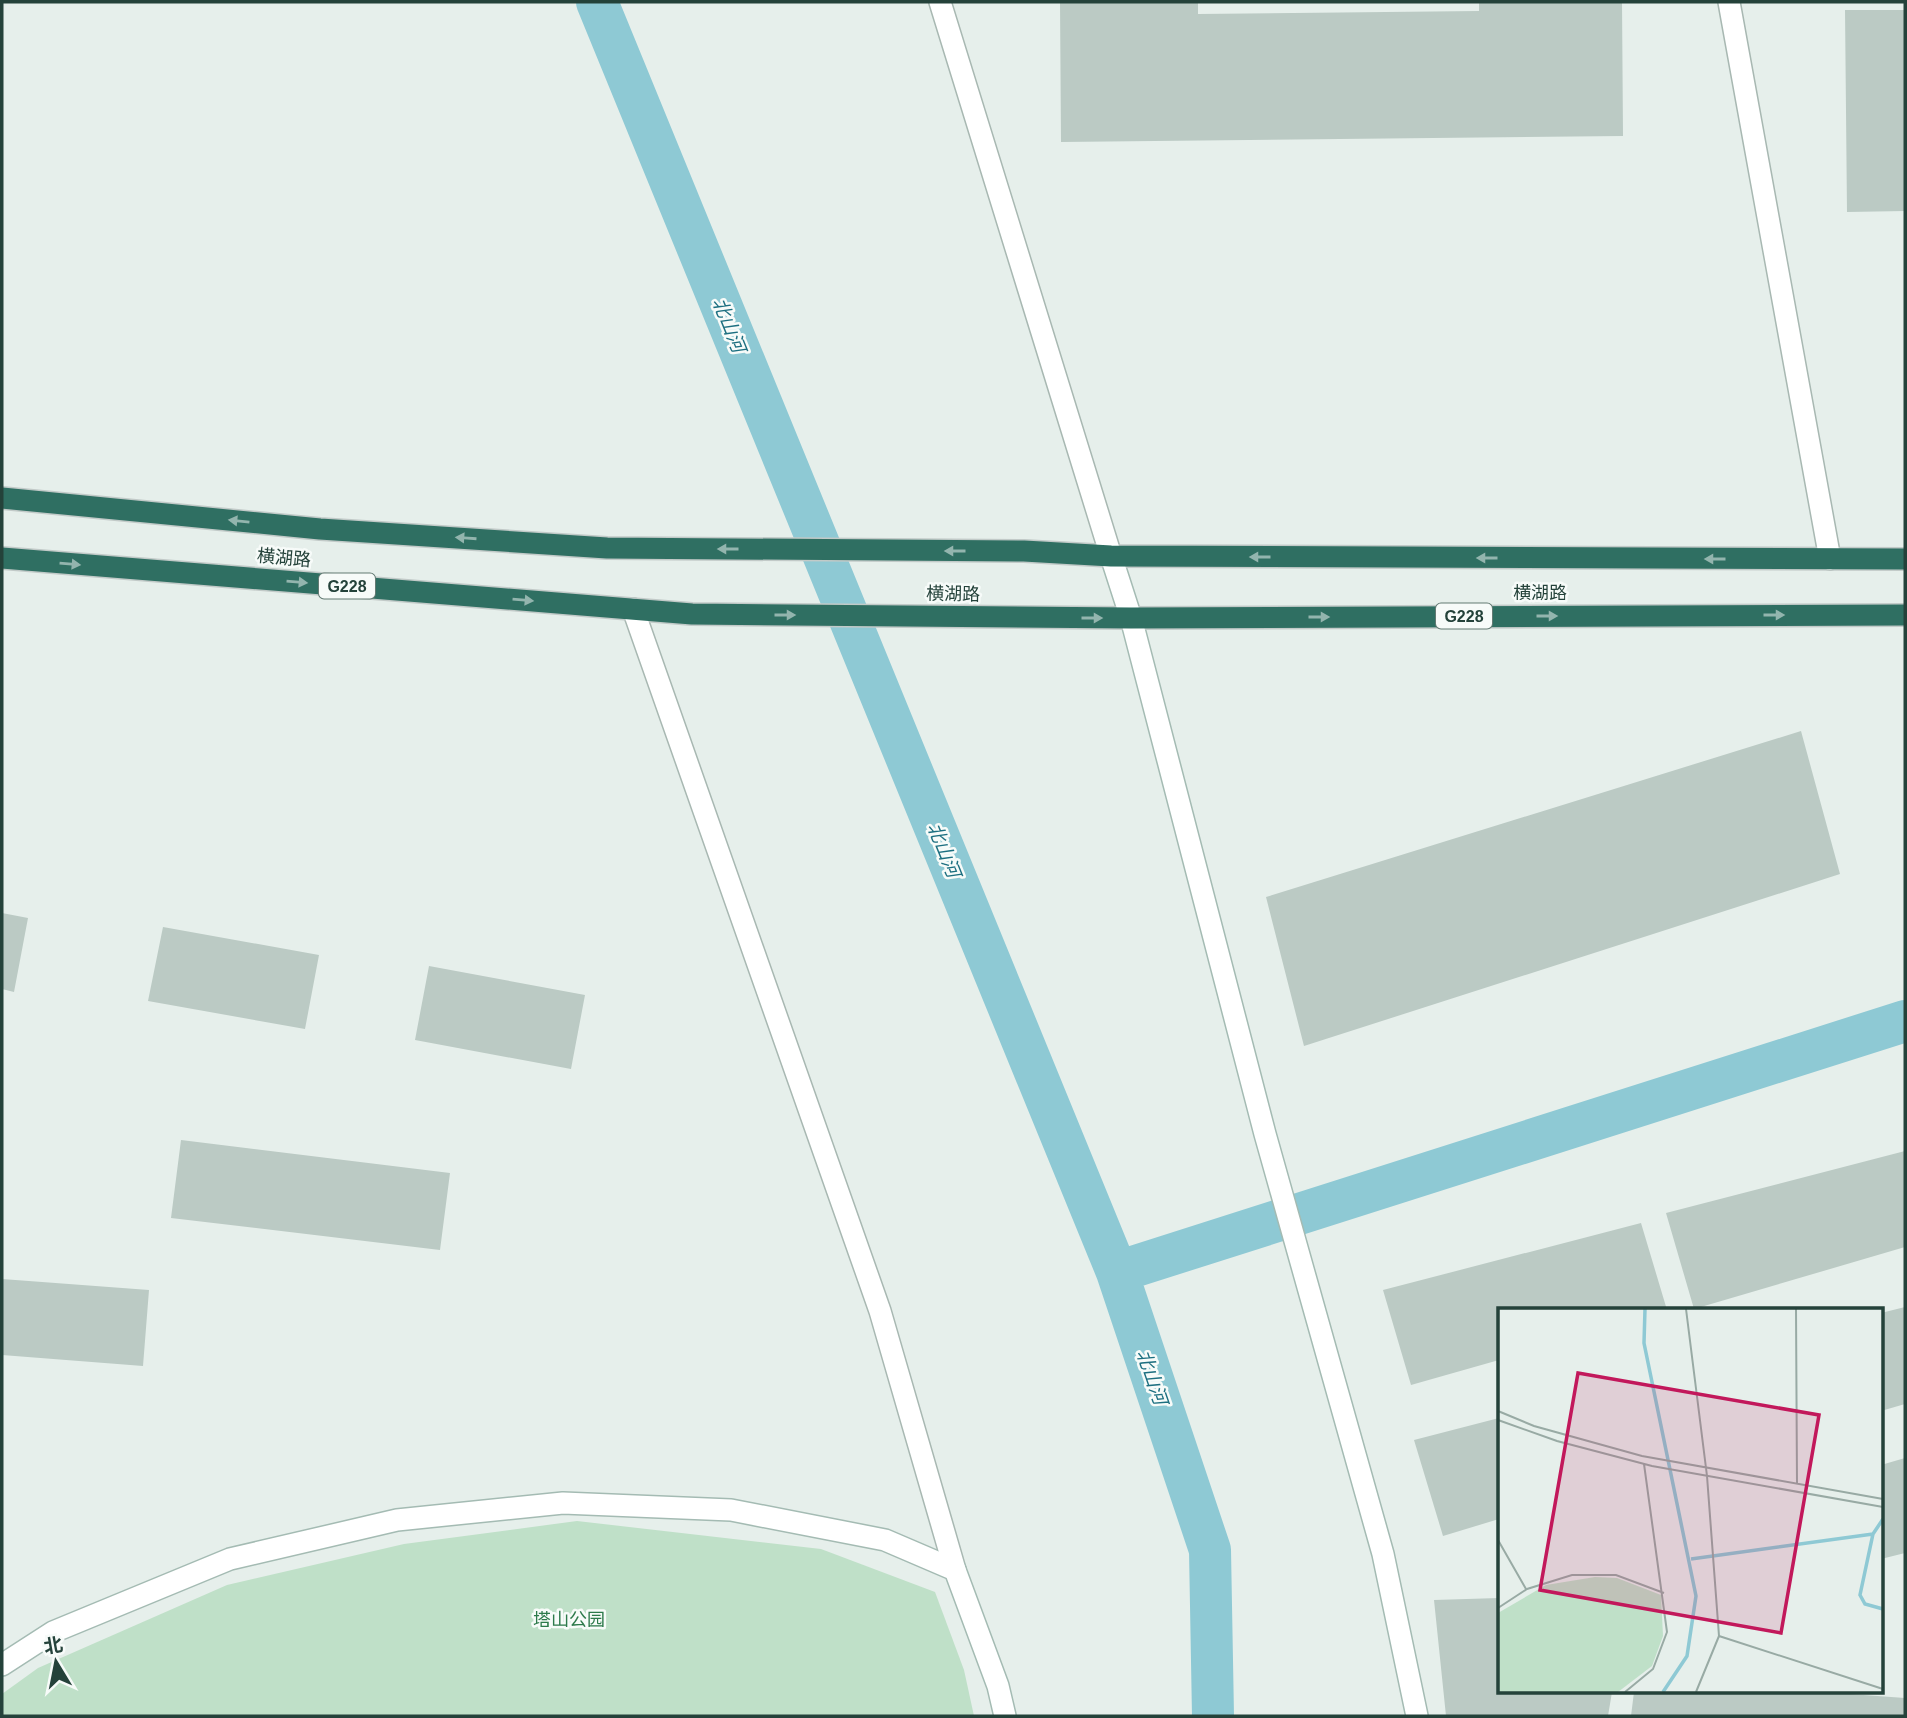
<svg xmlns="http://www.w3.org/2000/svg" width="1907" height="1718" viewBox="0 0 1907 1718" font-family="Helvetica,'Noto Sans SC',sans-serif">
  <style>
    .green { fill: #bfe0c8 }
    .lines { fill: none; stroke-linecap: round; stroke-linejoin: round }
    .canal { stroke: #8ec9d4; stroke-width: 42 }
    .building { fill: #bbcac4 }
    .street-casing { stroke: #a8b8b2; stroke-width: 24 }
    .secondary-casing { stroke: #a4bbb3; stroke-width: 24 }
    .highway-casing { stroke: #c2cac8; stroke-width: 24 }
    .street { stroke: #fff; stroke-width: 21 }
    .secondary { stroke: #fff; stroke-width: 21 }
    .highway { stroke: #2f6f62; stroke-width: 21 }
    .oneway { fill: #93b5ae }
    .labels { text-anchor: middle; dominant-baseline: central; stroke-width: 5; stroke-linejoin: round; paint-order: stroke }
    .shield { fill: #f7fbf9; stroke: #637a73; stroke-width: 2 }
    .shield-label { font-size: 16px; font-weight: bold; fill: #24423a }
    .street-label { font-size: 18px; fill: #24423a; stroke: #f7fbf9 }
    .park-label { font-size: 18px; fill: #2d7a4b; stroke: #f7fbf9 }
    .water-label { font-size: 19px; font-style: italic; fill: #1c6f80; stroke: #f7fbf9 }
    .inset-river { fill: none; stroke: #8ec9d4; stroke-width: 3.5 }
    .inset-road { fill: none; stroke: #98aaa4; stroke-width: 2 }
    .view { fill: #c2185b; fill-opacity: 0.15; stroke: #c2185b; stroke-width: 3.5 }
    .inset-edge { fill: none; stroke: #24423a; stroke-width: 3.5 }
  </style>
  <rect width="100%" height="100%" fill="#e6efeb"/>
  <path class="green" d="M577,1521L821,1549L935,1592L964,1670L974,1716H2V1694L38,1668L227,1585L404,1544Z"/>
  <g class="lines">
    <path class="canal" d="M597,2L1117,1272L1210,1550L1213,1716
      M1117,1272L1905,1021"/>
  </g>
  <path class="building" d="M1060,2H1198V14L1479,11V2H1622L1623,136L1061,142Z
    M1845,10H1905V211L1847,212Z
    M1801,731L1840,874L1304,1046L1266,897Z
    M2,913L28,918L14,992L2,989Z
    M163,927L319,955L305,1029L148,1001Z
    M429,966L585,995L571,1069L415,1040Z
    M181,1140L450,1173L440,1250L171,1218Z
    M1905,1151V1247L1694,1309L1666,1213Z
    M1641,1223L1667,1310H1499V1360L1411,1385L1383,1290Z
    M2,1279L149,1290L143,1366L2,1355Z
    M1905,1307V1404L1881,1411V1313Z
    M1499,1418V1519L1443,1536L1414,1440Z
    M1905,1458V1553L1881,1559V1465Z
    M1499,1598V1692H1612L1608,1716H1446L1434,1600Z
    M1634,1692H1822L1905,1698V1716H1631Z"/>
  <g class="lines">
    <defs>
      <path id="street" d="M940,2L1111,556
        M1729,2L1830,559
        M633,609L880,1311L955,1570"/>
      <path id="secondary" d="M1111,556L1131,618L1265,1134L1383,1554L1417,1716
        M2,1665L53,1632L230,1559L397,1520L563,1503L731,1510L885,1540L955,1570L998,1686L1005,1716"/>
      <path id="highway" d="M2,498L320,529L607,548L1024,551L1111,556L1905,559
        M2,558L692,614L1131,618L1905,615"/>
    </defs>
    <use href="#street" class="street-casing"/>
    <use href="#secondary" class="secondary-casing"/>
    <use href="#highway" class="highway-casing"/>
    <use href="#street" class="street"/>
    <use href="#secondary" class="secondary"/>
    <use href="#highway" class="highway"/>
  </g>
  <defs><path id="oneway-solid" d="M-6-.8H1V-3.2L6.5 0L1 3.2V.8H-6Z" transform="scale(1.75)"/></defs>
  <g class="oneway">
    <use href="#oneway-solid" transform="translate(239 521) rotate(-174)"/>
    <use href="#oneway-solid" transform="translate(466 538) rotate(-176)"/>
    <use href="#oneway-solid" transform="translate(728 549) rotate(-180)"/>
    <use href="#oneway-solid" transform="translate(955 551) rotate(-180)"/>
    <use href="#oneway-solid" transform="translate(1260 557) rotate(-180)"/>
    <use href="#oneway-solid" transform="translate(1487 558) rotate(-180)"/>
    <use href="#oneway-solid" transform="translate(1715 559) rotate(-180)"/>
    <use href="#oneway-solid" transform="translate(70 564) rotate(5)"/>
    <use href="#oneway-solid" transform="translate(297 582) rotate(5)"/>
    <use href="#oneway-solid" transform="translate(523 600) rotate(5)"/>
    <use href="#oneway-solid" transform="translate(785 615)"/>
    <use href="#oneway-solid" transform="translate(1774 615)"/>
    <use href="#oneway-solid" transform="translate(1547 616)"/>
    <use href="#oneway-solid" transform="translate(1319 617)"/>
    <use href="#oneway-solid" transform="translate(1092 618)"/>
  </g>
  <g class="labels">
    <g class="shield">
      <rect x="319" y="573.5" width="56" height="25" rx="5"/>
      <rect x="1436" y="603.5" width="56" height="25" rx="5"/>
    </g>
    <g class="shield-label">
      <text x="347" y="586">G228</text>
      <text x="1464" y="616">G228</text>
    </g>
    <g class="street-label">
      <text transform="translate(284 558) rotate(5)">横湖路</text>
      <text x="1540" y="593">横湖路</text>
      <text transform="translate(953 594) rotate(1)">横湖路</text>
    </g>
    <g class="park-label">
      <text x="569" y="1620">塔山公园</text>
    </g>
    <g class="water-label">
      <text transform="translate(729 325) rotate(68)">北山河</text>
      <text transform="translate(944 850) rotate(68)">北山河</text>
      <text transform="translate(1152 1377) rotate(71)">北山河</text>
    </g>
  </g>
  <g transform="translate(1498 1308)">
    <rect width="385" height="385" fill="#e6efeb"/>
    <path d="M97,269L119,270L163,287L165,328L154,358L120,384H0V305L48,277Z" fill="#bfe0c8"/>
    <path class="inset-river" d="M147,1L146,35L198,288L189,348L165,384M385,211L375,226L362,287L367,296L385,301M193,251L375,226"/>
    <path class="inset-road" d="M188,1L209,168L221,328L198,384M298,1L299,176M0,103L36,118L144,148L385,191M0,112L59,133L154,158L385,199M0,232L28,281M0,300L29,281L74,267H118L166,285M221,328L385,381M127,384L155,361L169,324L146,156"/>
    <path class="view" d="M80,65L321,107L283,325L42,282Z"/>
    <rect width="385" height="385" class="inset-edge"/>
  </g>
  <rect width="1907" height="1718" fill="none" stroke="#24423a" stroke-width="7"/>
  <g transform="translate(56 1662) rotate(350)" stroke="#f7fbf9" stroke-width="5" paint-order="stroke">
  <path d="M0-5L12 26L0 18L-12 26Z" fill="#24423a"/>
  <text y="-10" font-size="19" font-weight="bold" text-anchor="middle" fill="#24423a">北</text>
  </g>
</svg>
